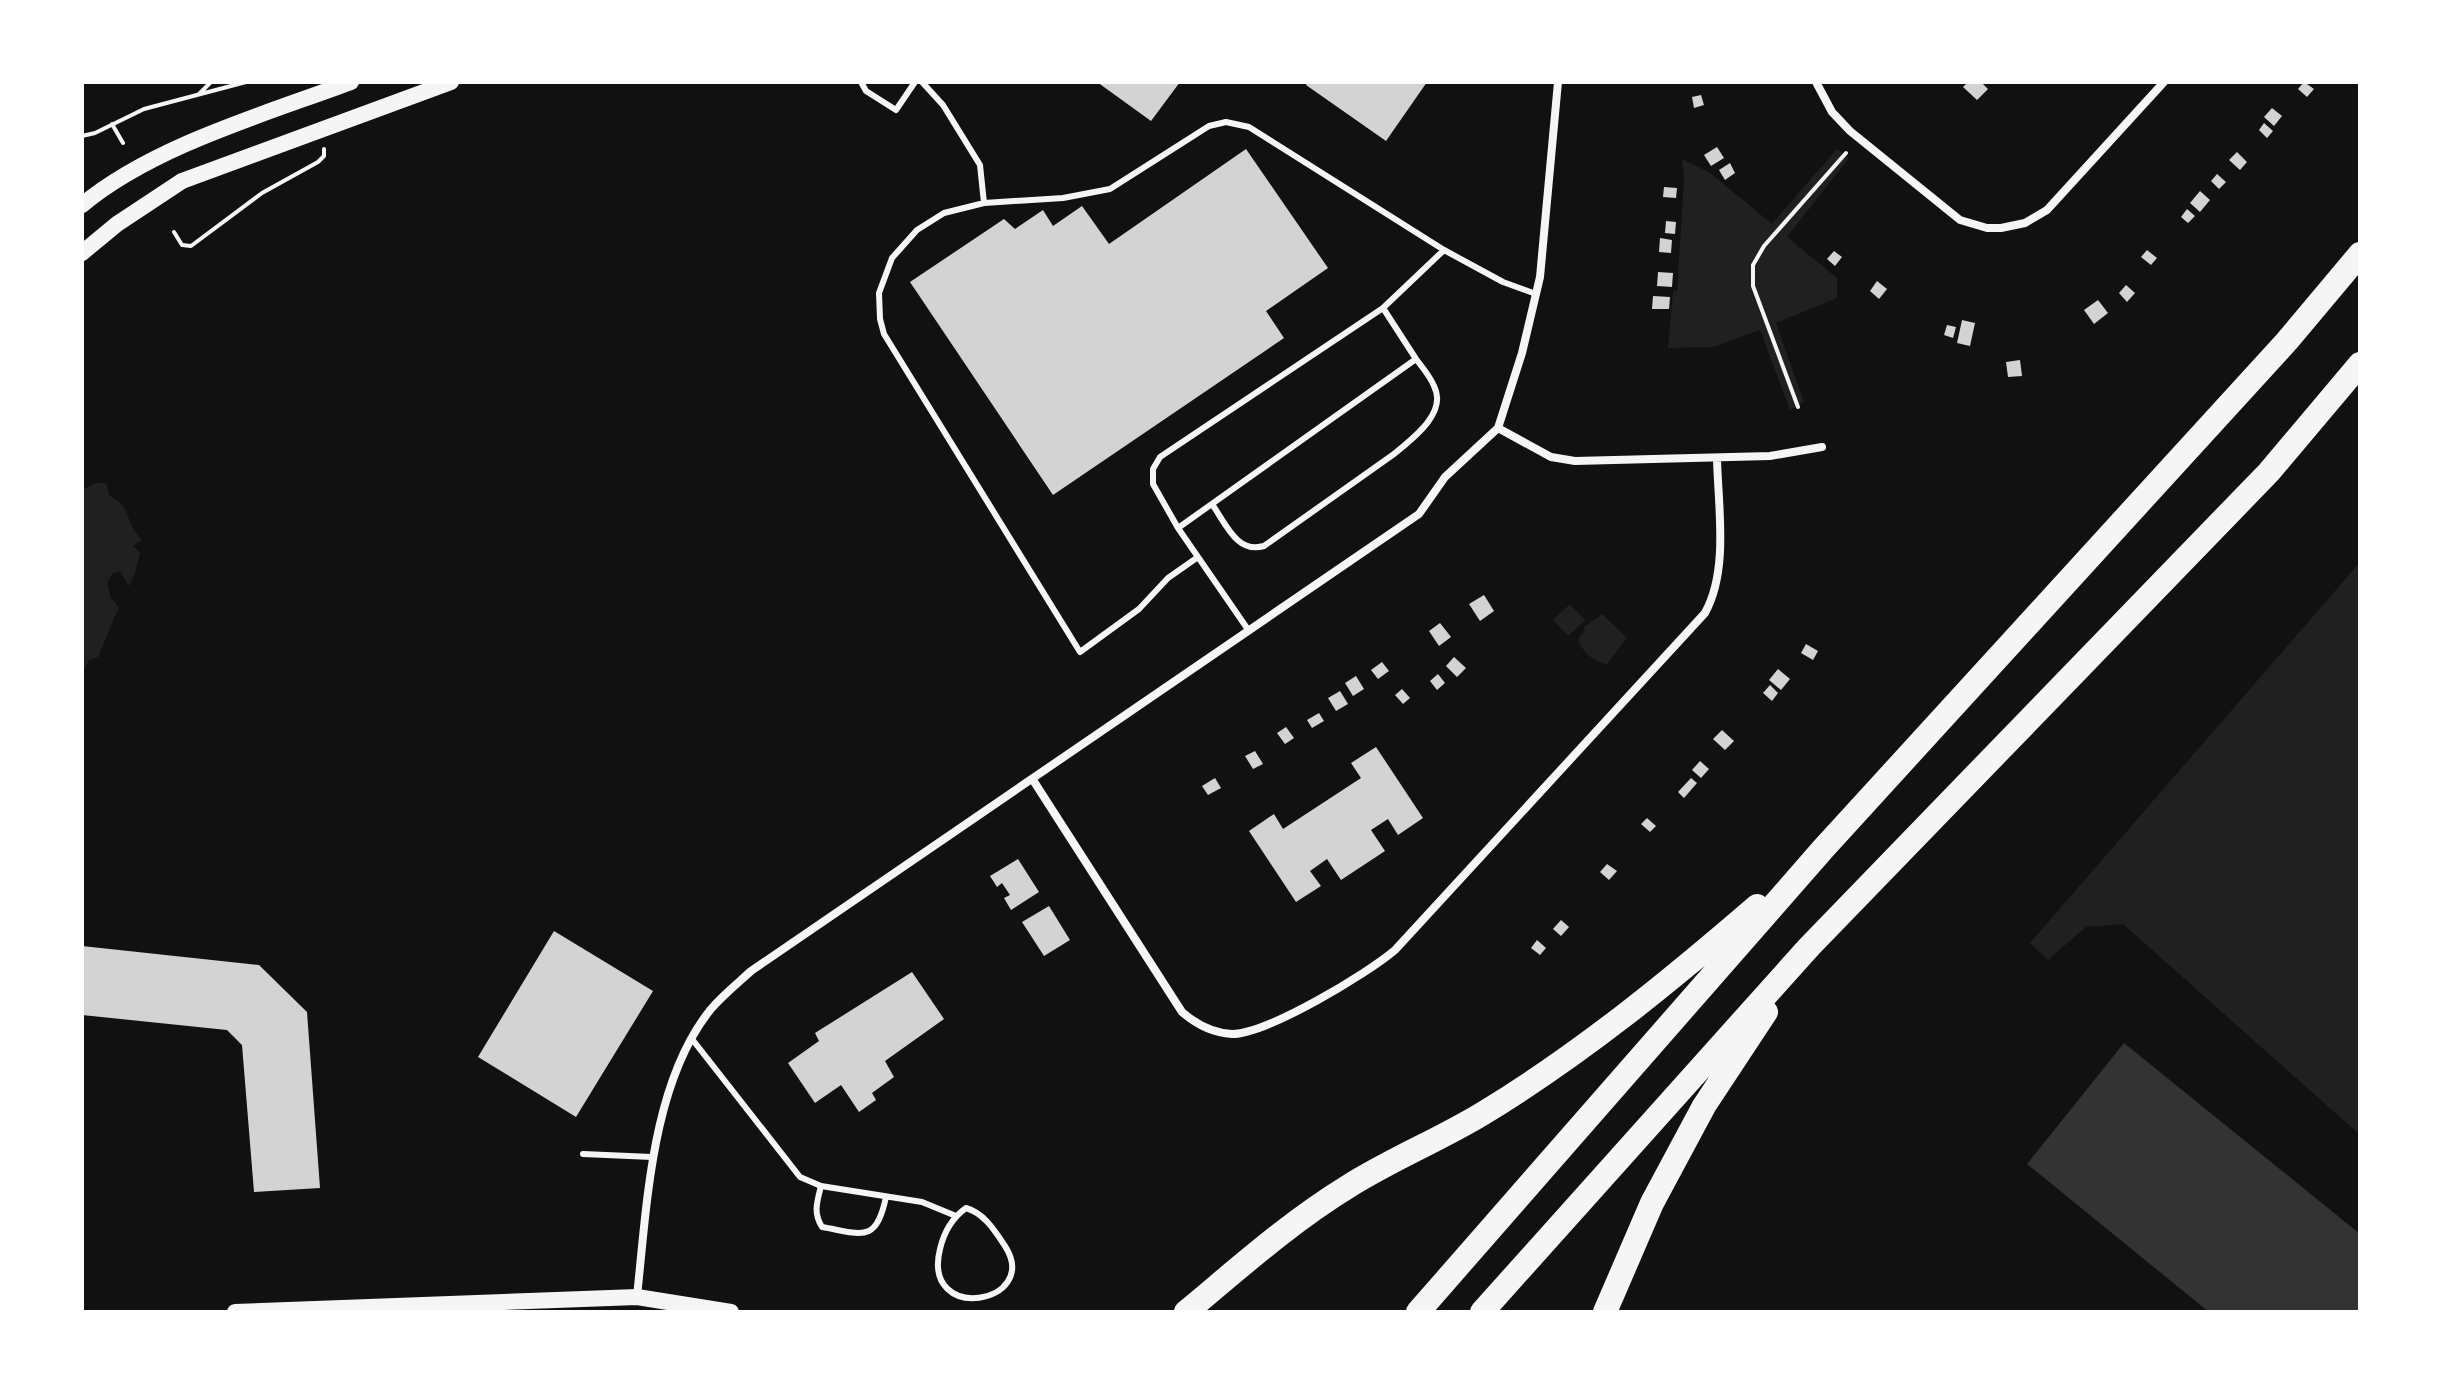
<svg xmlns="http://www.w3.org/2000/svg" width="2442" height="1394" viewBox="0 0 2442 1394" font-family="'Noto Serif',serif">
  <style>
    .green { fill: #202020 }
    .water { fill: #333 }
    .building { fill: #d3d3d3 }
    .lines { fill: none; stroke-linecap: round; stroke-linejoin: round }
    .path { stroke: #f5f5f5; stroke-width: 4 }
    .service { stroke: #f5f5f5; stroke-width: 6 }
    .minor { stroke: #f5f5f5; stroke-width: 8 }
    .secondary { stroke: #f5f5f5; stroke-width: 16 }
    .motorway { stroke: #f5f5f5; stroke-width: 24 }
  </style>
  <rect width="100%" height="100%" fill="#111"/>
  <path class="green" d="M1837,149L1849,158L1787,237L1837,278V298L1776,323L1804,402L1790,410L1760,330L1713,347L1668,348L1673,291H1677L1684,178L1682,159L1709,172L1772,224Z
    M95,483H106L110,496C132,506 125,525 142,540L133,546L140,553L135,573L129,586L120,571L112,574L107,583L111,598L119,607L98,657L89,660L82,673V490Z
    M2360,562V1135L2123,924L2086,927L2048,960L2030,943Z
    M1570,604L1585,620L1568,636L1553,620Z
    M1602,614L1627,638L1607,664C1595,663 1581,651 1578,639L1585,630L1584,627Z"/>
  <path class="water" d="M2124,1043L2360,1234V1312H2209L2027,1164Z"/>
  <path class="building" d="M1097,82H1180L1151,121Z
    M1308,82H1427L1386,141L1306,85Z
    M1968,82H1981L1988,89L1977,100L1963,87Z
    M2304,82L2314,89L2307,97L2298,89Z
    M1701,95L1704,105L1694,108L1692,97Z
    M2272,108L2282,116L2274,126L2264,117Z
    M2264,123L2273,131L2267,138L2259,130Z
    M1717,147L1724,158L1711,166L1704,155Z
    M1246,149L1328,268L1266,311L1284,338L1053,495L910,282L1004,219L1015,229L1043,210L1053,226L1082,206L1109,244Z
    M2237,152L2247,162L2240,170L2229,160Z
    M1730,163L1735,173L1725,180L1719,170Z
    M2217,174L2226,182L2219,189L2211,181Z
    M1664,187L1677,188L1676,198L1663,197Z
    M2200,191L2210,200L2200,212L2190,203Z
    M2187,209L2195,216L2188,223L2181,217Z
    M1666,221L1676,222L1675,234L1665,233Z
    M1660,238L1672,240L1671,253L1659,252Z
    M2147,250L2157,258L2151,265L2141,257Z
    M1834,251L1842,257L1835,266L1827,259Z
    M1658,272L1673,273L1672,287L1657,286Z
    M1877,281L1887,289L1879,299L1870,291Z
    M2126,285L2135,293L2127,302L2119,293Z
    M1653,296L1670,297L1669,309H1652Z
    M2098,300L2108,313L2094,324L2084,310Z
    M1962,320L1975,323L1970,346L1957,343Z
    M1947,325L1956,327L1953,338L1944,335Z
    M2020,360L2022,376L2008,377L2006,362Z
    M1484,595L1494,611L1480,621L1469,604Z
    M1440,623L1451,637L1439,646L1429,631Z
    M1806,644L1818,651L1813,660L1801,653Z
    M1454,657L1466,668L1457,677L1446,666Z
    M1382,662L1389,671L1378,679L1371,670Z
    M1778,669L1790,679L1781,690L1769,680Z
    M1438,674L1445,683L1437,690L1430,681Z
    M1356,676L1364,689L1353,696L1345,683Z
    M1770,685L1778,693L1772,701L1763,693Z
    M1402,689L1410,698L1403,704L1395,695Z
    M1340,691L1348,704L1336,711L1328,698Z
    M1319,713L1324,721L1312,728L1307,720Z
    M1286,727L1294,738L1285,744L1277,733Z
    M1722,730L1734,741L1725,750L1713,739Z
    M1376,747L1423,818L1398,835L1388,819L1371,830L1385,851L1341,880L1327,859L1310,871L1321,886L1296,902L1249,831L1274,814L1283,829L1361,778L1351,763Z
    M1255,751L1263,764L1253,769L1245,756Z
    M1700,761L1709,769L1701,778L1692,770Z
    M1215,778L1221,788L1208,795L1202,786Z
    M1691,778L1697,783L1684,798L1678,792Z
    M1647,818L1656,826L1650,832L1641,824Z
    M1018,859L1039,892L1011,910L1004,898L1010,895L1002,883L997,887L990,876Z
    M1607,864L1617,871L1609,880L1600,872Z
    M1049,906L1070,940L1044,956L1022,922Z
    M1561,920L1569,927L1561,936L1553,929Z
    M554,931L653,991L576,1117L478,1057Z
    M1537,940L1546,948L1540,955L1531,948Z
    M82,946L259,965L307,1012L320,1188L254,1192L242,1045L227,1030L82,1015Z
    M912,972L944,1019L885,1061L894,1077L872,1093L876,1100L859,1112L841,1085L815,1103L788,1063L819,1041L815,1033Z"/>
  <g class="lines">
    <path class="path" d="M199,94L211,82
      M112,124L123,143
      M82,136L95,133L144,109L246,82
      M174,232L182,245L191,246L262,193L318,162L324,156V149
      M1798,407L1753,286V265L1764,246L1846,153"/>
    <path class="service" d="M861,82L866,91L896,110L915,82
      M922,82L943,105L980,165L984,203
      M1383,308L1416,359
      M1178,528L1416,359C1422,367 1430,376 1434,386C1448,413 1412,439 1394,454L1264,546C1237,554 1226,524 1212,504
      M1198,557L1168,578L1139,609L1080,652L884,334L880,319L879,293L892,258L917,230L944,213L984,203L1063,198L1110,189L1209,126L1226,122L1249,127L1444,250L1503,282L1536,294
      M1249,631L1178,528L1153,484V469L1160,457L1383,308L1444,250
      M692,1039L800,1177L821,1186L922,1202L956,1216
      M583,1154L652,1157
      M821,1186C817,1202 813,1213 822,1227C862,1234 876,1244 886,1197
      M966,1208C984,1213 995,1231 1005,1246C1042,1304 921,1325 940,1249C944,1232 952,1218 966,1208Z"/>
    <path class="minor" d="M1816,82L1832,112L1850,131L1960,220L1987,228H2001L2025,223L2047,210L2164,82
      M1498,428L1551,457L1575,461L1770,456L1822,447
      M1033,780L1182,1012C1197,1025 1213,1033 1232,1034C1267,1034 1367,974 1395,950L1705,613C1729,570 1718,506 1717,458
      M637,1296C647,1206 651,1083 711,1009C723,995 738,983 751,971L1419,514L1445,477L1498,428L1522,353L1540,277L1558,82"/>
    <path class="secondary" d="M82,205C153,146 265,114 351,82
      M82,253L117,224L182,181L451,82
      M235,1312L637,1297L731,1312"/>
    <path class="motorway" d="M1186,1312C1239,1268 1290,1222 1349,1186C1392,1159 1439,1140 1482,1114C1581,1054 1670,981 1757,906
      M1418,1312L1823,849L2287,341L2360,254
      M1482,1312L1809,947L2269,472L2360,364
      M1605,1312L1652,1203L1704,1106L1766,1012"/>
  </g>
  <rect width="2442" height="1394" fill="none" stroke="#ffffff" stroke-width="168"/>
</svg>
